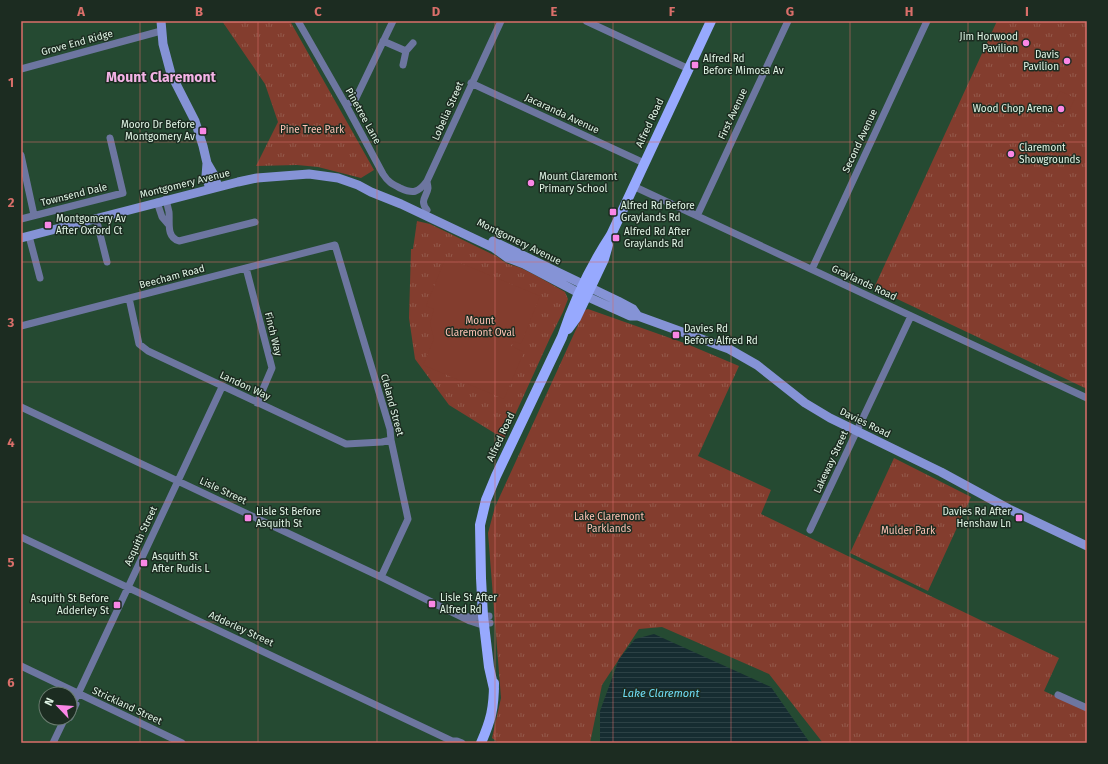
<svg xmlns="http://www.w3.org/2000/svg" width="1108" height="764" viewBox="0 0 1108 764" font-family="'Fira Sans',sans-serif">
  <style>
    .grass { fill: url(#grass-tufts) }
    .garden { fill: #833d2e }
    .water { fill: url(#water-rules) }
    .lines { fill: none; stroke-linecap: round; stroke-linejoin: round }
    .street { stroke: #6d76a0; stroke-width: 7 }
    .secondary { stroke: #8593d6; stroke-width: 9 }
    .primary { stroke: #97a9fe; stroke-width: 10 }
    .grid { fill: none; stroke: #da6f6a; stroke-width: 1; stroke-opacity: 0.55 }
    .poi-dot { fill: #fa87e6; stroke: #1c2c21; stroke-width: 1.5 }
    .labels { text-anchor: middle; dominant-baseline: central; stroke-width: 3; stroke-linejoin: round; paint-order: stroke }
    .poi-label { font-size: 10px; fill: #e0f4e5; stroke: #1c2c21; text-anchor: start }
    .street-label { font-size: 10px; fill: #e0f4e5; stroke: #1c2c21 }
    .park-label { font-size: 10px; fill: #fec3b5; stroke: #1c2c21 }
    .water-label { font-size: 11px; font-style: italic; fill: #6fddf5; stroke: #1c2c21 }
    .district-label { font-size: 14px; font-weight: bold; fill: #f4b3e6; stroke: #1c2c21 }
    .neatline { fill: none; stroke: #da6f6a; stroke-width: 1.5 }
    .grid-label { font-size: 13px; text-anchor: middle; font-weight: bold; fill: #da6f6a }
  </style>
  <defs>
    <pattern id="grass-tufts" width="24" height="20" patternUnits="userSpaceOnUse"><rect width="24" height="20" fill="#833d2e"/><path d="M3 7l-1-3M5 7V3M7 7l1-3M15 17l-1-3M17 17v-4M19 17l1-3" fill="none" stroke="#945a4c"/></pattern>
    <pattern id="water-rules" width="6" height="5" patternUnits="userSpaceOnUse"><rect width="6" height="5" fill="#162c31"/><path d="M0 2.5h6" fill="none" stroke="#2c4145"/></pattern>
  </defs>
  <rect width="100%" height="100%" fill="#254a32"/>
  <path class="grass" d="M222,21H290L374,170L361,178L318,167L297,165L256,166L278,122L265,84Z
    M997,21H1087V389L874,288Z
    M417,221L430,224L498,257C507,266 513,264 523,269C538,276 551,284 565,292L568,299L563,312L550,338L504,439L449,405L415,359L409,318L411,249H413Z
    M588,309L687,344L739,366L698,456L771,490L761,514L1059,658L1044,691L1087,711V743H823L769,674L662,627L639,629L602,685L590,743H499L492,738L501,698L488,533L495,507L583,314L585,310Z
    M894,458L971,497L928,591L850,553Z"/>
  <path class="garden" d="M1060,91L1075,98L1062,126L1047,119Z
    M446,257L540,296L521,344L513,341L511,346L524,352L504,399L423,365L434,339L430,323L434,309L426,306Z"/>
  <path class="water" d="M654,634L771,687L810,743H600V711L619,659L635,639Z"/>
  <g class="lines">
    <path class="street" d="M298,21L346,105L383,174C388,182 392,184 400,188C413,194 418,193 427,181
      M586,21L689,69
      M383,41L406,51L403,65
      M406,51L413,43
      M21,69L161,31
      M471,83L644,163
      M346,105L355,100L393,21
      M21,155L34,215
      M633,186L1087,398
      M166,199C167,204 168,208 169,212C170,223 166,237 179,241L255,222
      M157,202L162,217L168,224
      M427,210C419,200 427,197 428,188C428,186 427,183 427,181L501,21
      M697,216L788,21
      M96,218L107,262
      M21,219L123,193L110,138
      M29,236L40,278
      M246,268L272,368L257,403
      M812,269L927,21
      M129,298L139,344L148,351L346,444L382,442L391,440
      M21,326L335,245L390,429L391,440L408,519L381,577
      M21,407L381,577L470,621L479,624L490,623
      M810,530L911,316
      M21,537L452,741H457L462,743
      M464,616L470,617L489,616
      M21,666L182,743
      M1058,695L1087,708
      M70,708L78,694L222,387
      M70,717L76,704
      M53,743L65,718"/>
    <path class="secondary" d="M161,21L163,44L171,74L195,121L203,146L207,163L206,176L210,189
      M207,163L214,175L218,187
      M21,238L238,182L257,178L309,174L338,178L358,185L371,192L401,204L494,248L508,258L524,264L579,293L630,316H638L729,349L757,365L805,403L830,418L941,472L1009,509L1087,546
      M493,241L618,301L633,309L638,316"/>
    <path class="primary" d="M568,329L576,318L604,259L608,245
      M494,689L489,667L483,616L481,578L480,525L486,500L496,476L562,337C574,301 590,267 611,235L711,21
      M481,743C491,720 494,708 494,683"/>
  </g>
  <path class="grid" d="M140,21V743M258,21V743M377,21V743M495,21V743M613,21V743M731,21V743M850,21V743M968,21V743M21,142H1087M21,262H1087M21,382H1087M21,502H1087M21,622H1087"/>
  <g class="poi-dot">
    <circle cx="1026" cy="43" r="4"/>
    <circle cx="1067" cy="61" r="4"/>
    <rect x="691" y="61" width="8" height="8" rx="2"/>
    <circle cx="1061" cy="109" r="4"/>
    <rect x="199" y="127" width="8" height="8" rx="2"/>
    <circle cx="1011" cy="154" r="4"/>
    <circle cx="531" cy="183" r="4"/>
    <rect x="609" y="208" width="8" height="8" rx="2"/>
    <rect x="44" y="221" width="8" height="8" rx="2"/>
    <rect x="612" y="234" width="8" height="8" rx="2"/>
    <rect x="672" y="331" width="8" height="8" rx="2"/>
    <rect x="244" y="514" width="8" height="8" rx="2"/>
    <rect x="1015" y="514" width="8" height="8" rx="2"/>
    <rect x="140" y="559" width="8" height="8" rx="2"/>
    <rect x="428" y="600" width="8" height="8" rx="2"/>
    <rect x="113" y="601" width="8" height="8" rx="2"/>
  </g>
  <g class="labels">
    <g class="poi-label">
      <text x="1018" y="37" text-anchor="end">Jim Horwood<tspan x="1018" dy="12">Pavilion</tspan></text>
      <text x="1059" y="55" text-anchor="end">Davis<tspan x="1059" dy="12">Pavilion</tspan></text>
      <text x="703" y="59">Alfred Rd<tspan x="703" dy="12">Before Mimosa Av</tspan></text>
      <text x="1053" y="109" text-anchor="end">Wood Chop Arena</text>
      <text x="195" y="125" text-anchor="end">Mooro Dr Before<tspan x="195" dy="12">Montgomery Av</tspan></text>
      <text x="1019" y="148">Claremont<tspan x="1019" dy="12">Showgrounds</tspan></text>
      <text x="539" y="177">Mount Claremont<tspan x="539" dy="12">Primary School</tspan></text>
      <text x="621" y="206">Alfred Rd Before<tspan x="621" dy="12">Graylands Rd</tspan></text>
      <text x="56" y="219">Montgomery Av<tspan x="56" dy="12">After Oxford Ct</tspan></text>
      <text x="624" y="232">Alfred Rd After<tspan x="624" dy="12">Graylands Rd</tspan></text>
      <text x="684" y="329">Davies Rd<tspan x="684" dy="12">Before Alfred Rd</tspan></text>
      <text x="256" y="512">Lisle St Before<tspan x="256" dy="12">Asquith St</tspan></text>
      <text x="1011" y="512" text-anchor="end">Davies Rd After<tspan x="1011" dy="12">Henshaw Ln</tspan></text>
      <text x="152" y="557">Asquith St<tspan x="152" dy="12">After Rudis L</tspan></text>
      <text x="440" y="598">Lisle St After<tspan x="440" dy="12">Alfred Rd</tspan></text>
      <text x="109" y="599" text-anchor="end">Asquith St Before<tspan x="109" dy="12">Adderley St</tspan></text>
    </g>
    <g class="street-label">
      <text transform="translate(77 43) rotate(-15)">Grove End Ridge</text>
      <text transform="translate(448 111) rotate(-66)">Lobelia Street</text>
      <text transform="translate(562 114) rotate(25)">Jacaranda Avenue</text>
      <text transform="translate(733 114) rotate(-65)">First Avenue</text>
      <text transform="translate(363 116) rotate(61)">Pinetree Lane</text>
      <text transform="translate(650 123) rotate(-65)">Alfred Road</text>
      <text transform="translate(860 141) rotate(-65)">Second Avenue</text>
      <text transform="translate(185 184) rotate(-14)">Montgomery Avenue</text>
      <text transform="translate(74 195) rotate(-14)">Townsend Dale</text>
      <text transform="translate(519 242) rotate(26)">Montgomery Avenue</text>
      <text transform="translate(172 277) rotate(-15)">Beecham Road</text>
      <text transform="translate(864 283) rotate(25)">Graylands Road</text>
      <text transform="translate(273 334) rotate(76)">Finch Way</text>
      <text transform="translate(245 386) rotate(25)">Landon Way</text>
      <text transform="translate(392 405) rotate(75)">Cleland Street</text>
      <text transform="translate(865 423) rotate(26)">Davies Road</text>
      <text transform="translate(501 437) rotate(-65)">Alfred Road</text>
      <text transform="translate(831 462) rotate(-65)">Lakeway Street</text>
      <text transform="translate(223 491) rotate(25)">Lisle Street</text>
      <text transform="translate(141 536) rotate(-65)">Asquith Street</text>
      <text transform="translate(241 629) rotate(25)">Adderley Street</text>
      <text transform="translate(127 706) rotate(25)">Strickland Street</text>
    </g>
    <g class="park-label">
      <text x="312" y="130">Pine Tree Park</text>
      <text x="480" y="321">Mount<tspan x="480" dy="12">Claremont Oval</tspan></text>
      <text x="609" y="517">Lake Claremont<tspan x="609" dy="12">Parklands</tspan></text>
      <text x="908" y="531">Mulder Park</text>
    </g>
    <g class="water-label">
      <text x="661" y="693">Lake Claremont</text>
    </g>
    <g class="district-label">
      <text x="161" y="77">Mount Claremont</text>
    </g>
  </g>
  <rect width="1108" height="764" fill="none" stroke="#1c2c21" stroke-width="44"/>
  <g transform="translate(58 706) rotate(295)"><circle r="19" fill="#1c2c21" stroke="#6a7c6f"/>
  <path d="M0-3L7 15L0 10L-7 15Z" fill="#fa87e6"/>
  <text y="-6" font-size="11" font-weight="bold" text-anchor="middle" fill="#e0f4e5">N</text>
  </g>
  <rect x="22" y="22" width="1064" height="720" class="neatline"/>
  <g class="grid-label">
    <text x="81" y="16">A</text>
    <text x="199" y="16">B</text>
    <text x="318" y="16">C</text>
    <text x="436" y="16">D</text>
    <text x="554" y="16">E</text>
    <text x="672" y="16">F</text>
    <text x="790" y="16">G</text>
    <text x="909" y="16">H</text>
    <text x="1027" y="16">I</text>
    <text x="11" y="87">1</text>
    <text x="11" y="207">2</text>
    <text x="11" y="327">3</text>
    <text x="11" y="447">4</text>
    <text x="11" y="567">5</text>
    <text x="11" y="687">6</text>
  </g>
</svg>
